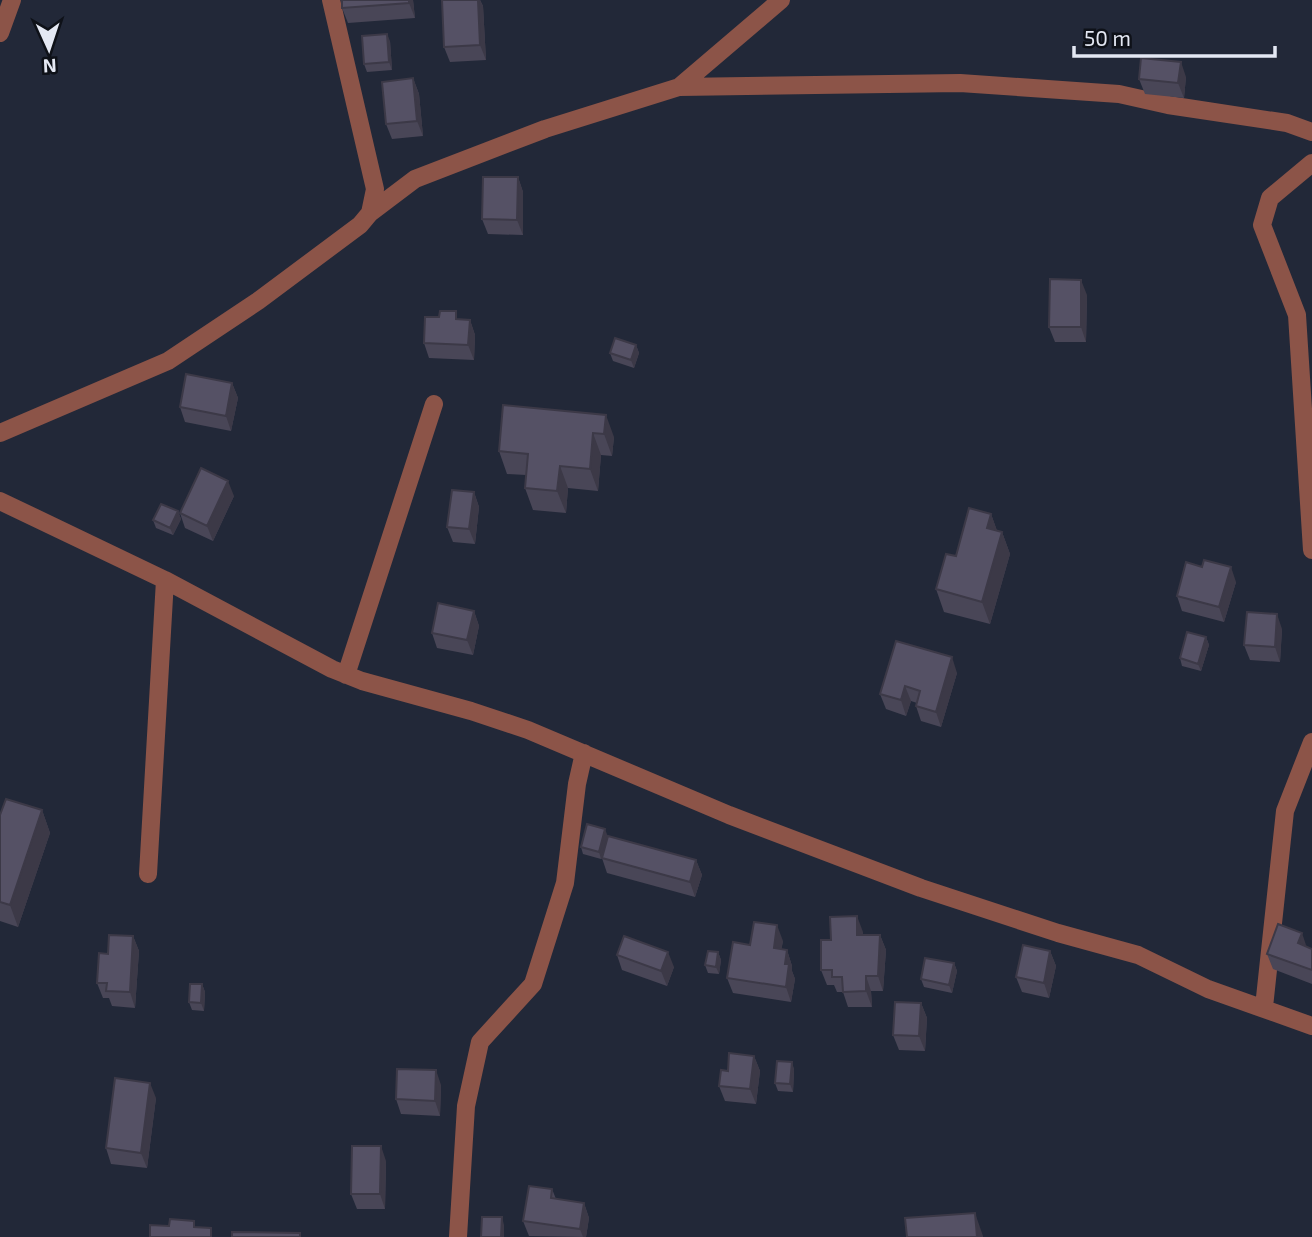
<svg xmlns="http://www.w3.org/2000/svg" width="1312" height="1237" viewBox="0 0 1312 1237" font-family="'Exo 2',sans-serif">
  <style>
    .lines { fill: none; stroke-linecap: round; stroke-linejoin: round }
    .minor { stroke: #8c5448; stroke-width: 18 }
    .wall { fill: #494657 }
    .shaded-wall { fill: #3c3947 }
    .building { fill: #555165; stroke: #3c3947; stroke-width: 2 }
  </style>
  <rect width="100%" height="100%" fill="#222838"/>
  <g class="lines">
    <path class="minor" d="M331,0L375,189L370,213
      M0,33L12,0
      M679,87L960,83L1119,94L1168,105L1287,123L1312,132
      M1312,163L1270,198L1262,225L1297,315L1312,550
      M0,433L168,361L258,301L360,225L370,213L415,179L545,129L679,87L781,0
      M0,501L165,580L332,669L362,681L471,711L528,730L729,815L921,888L1058,933L1138,955L1208,989L1312,1026
      M346,675L434,404
      M148,874L165,580
      M1264,1007L1285,811L1312,742
      M458,1237L466,1106L480,1042L533,984L565,883L577,784L584,753"/>
  </g>
  <path class="wall" d="M413,0L415,18L348,23L342,8Z
    M478,0H480L483,6L486,60L450,62L444,47Z
    M390,41L392,70L367,72L364,64Z
    M1186,77L1184,98L1145,94L1139,79Z
    M413,78L419,94L423,136L392,139L386,124Z
    M518,177L523,192V235L488,234L482,219Z
    M1087,295L1086,342H1055L1049,327Z
    M459,320H470L475,335L474,360L429,358L424,343Z
    M636,345L639,353L634,368L613,361L610,353Z
    M232,383L238,398L231,431L185,422L180,407Z
    M503,405L614,437L612,456L601,455L598,491L568,488L566,513L533,510L525,488L526,475L507,474L499,451Z
    M474,492L479,507L475,544L453,542L447,527Z
    M234,496L213,541L185,528L180,513Z
    M178,511L181,519L173,535L156,528L153,520Z
    M991,514L997,531L1002,532L1010,554L990,624L944,612L936,589L956,556Z
    M1236,582L1224,622L1182,611L1177,596Z
    M474,611L479,626L473,655L437,648L432,633Z
    M1282,629L1280,662L1250,660L1244,645Z
    M1206,637L1209,645L1201,671L1182,666L1180,658Z
    M896,641L957,673L941,727L921,721L916,706L917,703L911,701L906,716L886,709L880,694Z
    M42,810L50,833L18,927L0,921V815Z
    M608,837L696,860L702,875L695,897L607,873L602,858L601,859L583,854L581,847Z
    M863,932V935H880L886,950L883,991H871L872,1007H848L843,992H837L834,985H827L821,970L831,940Z
    M133,936L139,951L135,1008L112,1006L109,998H103L97,983L108,954Z
    M783,941L781,950H787L792,966V971L795,979L791,1002L733,993L727,978L750,945Z
    M1307,947L1312,949V984L1273,969L1267,954Z
    M1050,951L1056,966L1049,998L1022,992L1016,977Z
    M718,952L721,960L719,974L708,973L705,965Z
    M617,955L674,967L667,986L622,970Z
    M954,963L957,971L952,993L924,987L921,979Z
    M202,984L205,992L204,1011L192,1010L189,1002Z
    M921,1003L927,1018L925,1051L899,1050L893,1035Z
    M754,1056L760,1071L756,1104L725,1101L719,1086L728,1071Z
    M792,1062L794,1070L793,1092L778,1091L775,1083Z
    M441,1085L440,1116L401,1114L396,1099Z
    M156,1098L147,1168L111,1164L106,1148Z
    M386,1161L385,1209H357L351,1194Z
    M552,1189L556,1199L584,1203L589,1218L586,1237L529,1236L523,1221Z"/>
  <path class="shaded-wall" d="M409,0H413L415,18L409,3Z
    M478,0H480L483,6L486,60L480,45Z
    M387,34L390,41L392,70L389,62Z
    M1181,62L1186,77L1184,98L1178,83Z
    M413,78L419,94L423,136L417,121Z
    M518,177L523,192V235L517,220Z
    M1081,280L1087,295L1086,342L1081,327Z
    M470,320L475,335L474,360L468,345Z
    M636,345L639,353L634,368L631,360Z
    M232,383L238,398L231,431L226,416Z
    M606,415L614,437L612,456L604,434Z
    M593,433L601,455L598,491L590,469Z
    M560,466L568,488L566,513L557,491Z
    M228,481L234,496L213,541L207,526Z
    M474,492L479,507L475,544L469,529Z
    M178,511L181,519L173,535L170,528Z
    M991,514L999,536L987,528Z
    M1002,532L1010,554L990,624L982,602Z
    M1231,567L1236,582L1224,622L1219,607Z
    M474,611L479,626L473,655L467,640Z
    M1277,614L1282,629L1280,662L1275,647Z
    M1206,637L1209,645L1201,671L1198,664Z
    M952,657L957,673L941,727L936,712Z
    M905,686L911,701L906,716L901,700Z
    M42,810L50,833L18,927L10,905Z
    M605,829L608,837L601,859L599,852Z
    M696,860L702,875L695,897L690,882Z
    M857,916L863,932V950L857,935Z
    M777,925L783,941L779,964L774,948Z
    M1302,933L1307,948L1298,943Z
    M880,935L886,950L883,991L878,976Z
    M133,936L139,951L135,1008L130,992Z
    M787,950L792,966V971L795,979L791,1002L786,987L785,964Z
    M1050,951L1056,966L1049,998L1044,983Z
    M668,952L674,967L667,986L661,971Z
    M718,952L721,960L719,974L716,967Z
    M954,963L957,971L952,993L949,985Z
    M866,976L871,991L872,1007L866,991Z
    M202,984L205,992L204,1011L201,1003Z
    M921,1003L927,1018L925,1051L919,1036Z
    M754,1056L760,1071L756,1104L750,1089Z
    M792,1062L794,1070L793,1092L790,1084Z
    M436,1070L441,1085L440,1116L435,1101Z
    M150,1083L156,1098L147,1168L141,1153Z
    M381,1146L386,1161L385,1209L380,1194Z
    M584,1203L589,1218L586,1237H583L580,1229Z
    M975,1213L983,1236V1237H977Z
    M502,1217L504,1225V1237H501Z"/>
  <path class="building" d="M342,0H409V3L342,8Z
    M442,0H478L480,45L444,47Z
    M387,34L389,62L364,64L362,36Z
    M1141,58L1181,62L1178,83L1139,79Z
    M413,78L417,121L386,124L382,82Z
    M483,177H518L517,220L482,219Z
    M1050,279L1081,280V327H1049Z
    M440,311H456V319L470,320L468,345L424,343L425,317H439Z
    M615,338L636,345L631,360L610,353Z
    M186,374L232,383L226,416L180,407Z
    M503,405L606,415L604,434L593,433L590,469L560,466L557,491L525,488L528,454L499,451Z
    M201,468L228,481L207,526L180,513Z
    M452,490L474,492L469,529L447,527Z
    M161,504L178,511L170,528L153,520Z
    M969,508L991,514L987,528L1002,532L982,602L936,589L946,554L956,556Z
    M1204,560L1231,567L1219,607L1177,596L1186,562L1202,567Z
    M438,603L474,611L467,640L432,633Z
    M1247,612L1277,614L1275,647L1244,645Z
    M1187,632L1206,637L1198,664L1180,658Z
    M896,641L952,657L936,712L916,706L920,691L905,686L901,700L880,694Z
    M6,799L42,810L10,905L0,902V815Z
    M587,824L605,829L599,852L581,847Z
    M608,836L696,860L690,882L602,858Z
    M857,916V935H880L878,976H866V991L843,992L842,977H832V970H821V940H831L830,917Z
    M754,922L777,925L774,948L787,950L785,964H789L786,987L727,978L733,942L750,945Z
    M1278,924L1302,933L1298,943L1312,949V970L1267,954Z
    M109,935L133,936L130,992L106,991L107,983H97L99,953L108,954Z
    M624,936L668,952L661,971L617,955Z
    M1023,945L1050,951L1044,983L1016,977Z
    M708,951L718,952L716,967L705,965Z
    M925,958L954,963L949,985L921,979Z
    M190,984H202L201,1003L189,1002Z
    M895,1002L921,1003L919,1036L893,1035Z
    M729,1053L754,1056L750,1089L719,1086L721,1070L728,1071Z
    M777,1061L792,1062L790,1084L775,1083Z
    M397,1069L436,1070L435,1101L396,1099Z
    M115,1078L150,1083L141,1153L106,1148Z
    M352,1146H381L380,1194H351Z
    M529,1186L552,1189L551,1198L584,1203L580,1229L523,1221Z
    M975,1213L977,1237H907L905,1218Z
    M482,1217H502L501,1237H481Z
    M170,1219L194,1221V1227L211,1228V1237H150V1225L169,1226Z
    M232,1232L300,1233V1237H232Z"/>
  <g transform="translate(49 49) rotate(177)" stroke="#0e1118" stroke-width="5" paint-order="stroke">
  <path d="M0-5L12 26L0 18L-12 26Z" fill="#e4e8f3"/>
  <text y="-10" font-size="19" font-weight="bold" text-anchor="middle" fill="#e4e8f3">N</text>
  </g>
  <path d="M1074 46v10h201v-10" fill="none" stroke="#e4e8f3" stroke-width="3.5"/>
  <text x="1084" y="46" font-size="21" fill="#e4e8f3" stroke="#0e1118" stroke-width="5" paint-order="stroke">50 m</text>
</svg>
